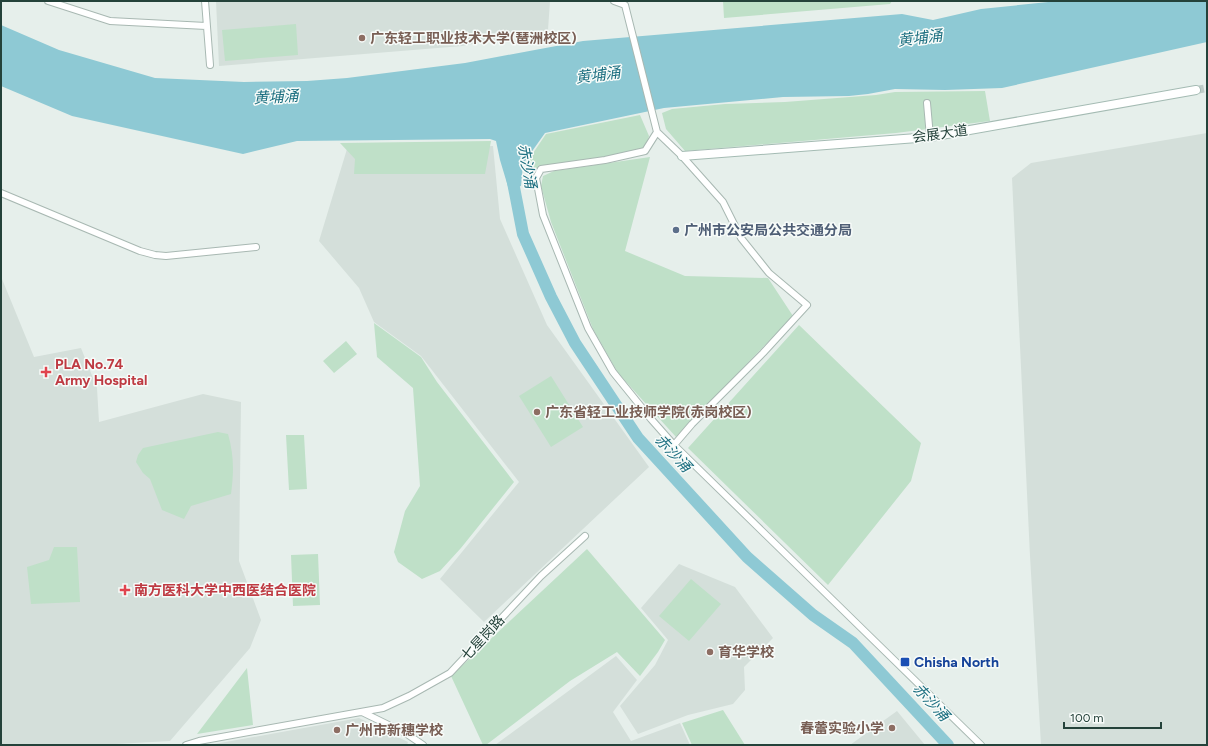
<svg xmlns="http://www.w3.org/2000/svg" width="1208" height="746" viewBox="0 0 1208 746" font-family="Figtree,'Noto Sans SC',sans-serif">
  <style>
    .built { fill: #d4dfda }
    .green { fill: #bfe0c8 }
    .water { fill: #8ec9d4 }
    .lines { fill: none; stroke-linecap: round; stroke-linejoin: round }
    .river { stroke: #8ec9d4; stroke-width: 12 }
    .secondary-tunnel { stroke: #bfccc8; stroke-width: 8; stroke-dasharray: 8 4; stroke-linecap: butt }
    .street-casing { stroke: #a8b8b2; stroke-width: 8 }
    .secondary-casing { stroke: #a4bbb3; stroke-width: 10 }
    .street { stroke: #fff; stroke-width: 6 }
    .secondary { stroke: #fff; stroke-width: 8 }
    .education-dot { fill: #8d6e63; stroke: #f7fbf9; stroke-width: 1.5 }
    .service-dot { fill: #5c6f8a; stroke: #f7fbf9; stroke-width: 1.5 }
    .health-dot { fill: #e0444e; stroke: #f7fbf9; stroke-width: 1.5 }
    .transit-dot { fill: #1a4fb4; stroke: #f7fbf9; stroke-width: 1.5 }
    .labels { text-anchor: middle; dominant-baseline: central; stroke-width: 3; stroke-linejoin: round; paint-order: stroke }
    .education-label { font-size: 14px; font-weight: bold; fill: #785e54; stroke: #f7fbf9; text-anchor: start }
    .street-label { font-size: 14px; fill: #24423a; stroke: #f7fbf9 }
    .service-label { font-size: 14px; font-weight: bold; fill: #4e5e75; stroke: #f7fbf9; text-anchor: start }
    .health-label { font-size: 14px; font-weight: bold; fill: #be3a42; stroke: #f7fbf9; text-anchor: start }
    .transit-label { font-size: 14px; font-weight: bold; fill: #164399; stroke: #f7fbf9; text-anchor: start }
    .water-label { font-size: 15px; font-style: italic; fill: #1c6f80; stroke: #f7fbf9 }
  </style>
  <rect width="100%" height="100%" fill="#e6efeb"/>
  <path class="built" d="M216,1H550L548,30L462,46L219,66Z
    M1207,133V745H1041L1030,556L1012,178L1031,163Z
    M493,146L500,219L547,325L649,467L484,622L440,579L519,482L421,356L374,322L359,288L319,241L347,149Z
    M2,279L34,357L81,348L97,388L99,422L203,394L241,402L239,561L261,620L250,648L170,741L98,745H1Z
    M679,564L735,587L773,638L744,667L745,690L733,704L688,715L638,734L620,706L655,665L668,640L641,608Z
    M616,656L637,680L613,712L631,741L680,723L690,745H495Z
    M897,711L925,745H850Z
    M359,718L408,742L407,745H209Z"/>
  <path class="green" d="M723,1H892L890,4L724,18Z
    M296,24L298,55L225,61L222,30Z
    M985,91L990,121L896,133L685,151L666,129L662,113L672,109L725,104L785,102L876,95L895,92Z
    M640,115L649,136L645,150L606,159L543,166L533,171L527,168V162L546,134Z
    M491,141L485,174H354L355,159L340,143Z
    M650,157L625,251L685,276L768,278L793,316L676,437L618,373L593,329L551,222L541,186L543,176L554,171Z
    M374,323L421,357L437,382L514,482L461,548L440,571L422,579L398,562L394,552L405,511L420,486L413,388L377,357Z
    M799,325L921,443L911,481L828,585L688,448Z
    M346,341L357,354L334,373L323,361Z
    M551,376L583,427L551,447L519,396Z
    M218,432L228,434C234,455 234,472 231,494L191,506L184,519L162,510L150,479L143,473L136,462L138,455L143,448Z
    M286,435H304L307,489L289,490Z
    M54,547H77L80,602L31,604L27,567L49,560Z
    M587,549L665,640L658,652L640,676L617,652L570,681L486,745H483L451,676Z
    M318,554L320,605L293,606L291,555Z
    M691,579L721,604L689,641L659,616Z
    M247,668L253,725L197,734Z
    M723,710L745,745H692L682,723Z"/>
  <path class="water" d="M1058,1H1207V42L1002,88L945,90L895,89L868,94L849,96L783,97L664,108L545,133L523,164L521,186L509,190L500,160L496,141L490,139L297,141L243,154L72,116L1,86V25L59,50L155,78L244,82L307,81L347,78L465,63L583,41L902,14L933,20L981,9Z"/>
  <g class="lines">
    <path class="river" d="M511,172L523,234L551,297L575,343L638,438L747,557L813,615L853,643L948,745"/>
    <path class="secondary-tunnel" d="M1196,90L1207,88"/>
    <defs>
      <path id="street" d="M48,1L110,21L206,26
        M205,1L210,65
        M614,1L625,5L657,132L682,156L723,202L741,238L769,273L807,305L763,353L692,424L674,445
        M927,103L930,137
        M657,132L645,151L605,160L541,169L536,178L543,215L588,328L613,372L651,419L674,445L981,745
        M1,193L140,251L155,255L166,256L256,247
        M362,712L407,734L423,745
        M186,745L199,741L383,708L409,696L450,673L541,576L585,536"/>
      <path id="secondary" d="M682,156L930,137L1196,90"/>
    </defs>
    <use href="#street" class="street-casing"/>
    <use href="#secondary" class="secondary-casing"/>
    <use href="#street" class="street"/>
    <use href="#secondary" class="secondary"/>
  </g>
  <g class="education-dot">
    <circle cx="362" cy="38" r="4"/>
    <circle cx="537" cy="412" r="4"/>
    <circle cx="710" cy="652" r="4"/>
    <circle cx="892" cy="728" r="4"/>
    <circle cx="337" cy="730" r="4"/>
  </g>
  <circle class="service-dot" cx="676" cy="230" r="4"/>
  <g class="health-dot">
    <path d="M44 366h4v4h4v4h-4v4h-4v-4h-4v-4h4z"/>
    <path d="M123 584h4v4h4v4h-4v4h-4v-4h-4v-4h4z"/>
  </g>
  <rect class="transit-dot" x="900" y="657" width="10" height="10" rx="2"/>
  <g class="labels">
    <g class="education-label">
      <text x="370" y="38">广东轻工职业技术大学(琶洲校区)</text>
      <text x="545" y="412">广东省轻工业技师学院(赤岗校区)</text>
      <text x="718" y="652">育华学校</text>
      <text x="884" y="728" text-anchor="end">春蕾实验小学</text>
      <text x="345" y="730">广州市新穗学校</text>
    </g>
    <g class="street-label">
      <text transform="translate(940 134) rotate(-8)">会展大道</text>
      <text transform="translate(483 638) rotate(-47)">七星岗路</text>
    </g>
    <g class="service-label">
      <text x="684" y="230">广州市公安局公共交通分局</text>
    </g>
    <g class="health-label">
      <text x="55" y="364">PLA No.74<tspan x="55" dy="16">Army Hospital</tspan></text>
      <text x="134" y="590">南方医科大学中西医结合医院</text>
    </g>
    <g class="transit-label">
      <text x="914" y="662">Chisha North</text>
    </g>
    <g class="water-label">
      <text transform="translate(920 38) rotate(-7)">黄埔涌</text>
      <text transform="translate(598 75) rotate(-7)">黄埔涌</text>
      <text transform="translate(276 97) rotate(-3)">黄埔涌</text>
      <text transform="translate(527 166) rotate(80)">赤沙涌</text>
      <text transform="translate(673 453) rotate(47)">赤沙涌</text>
      <text transform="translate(931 702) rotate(47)">赤沙涌</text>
    </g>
  </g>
  <rect width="1208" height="746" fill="none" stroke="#24423a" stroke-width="4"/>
  <path d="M1064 722v6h97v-6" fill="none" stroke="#24423a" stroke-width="2"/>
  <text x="1070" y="722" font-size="12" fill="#24423a" stroke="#f7fbf9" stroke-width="3" paint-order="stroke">100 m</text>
</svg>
